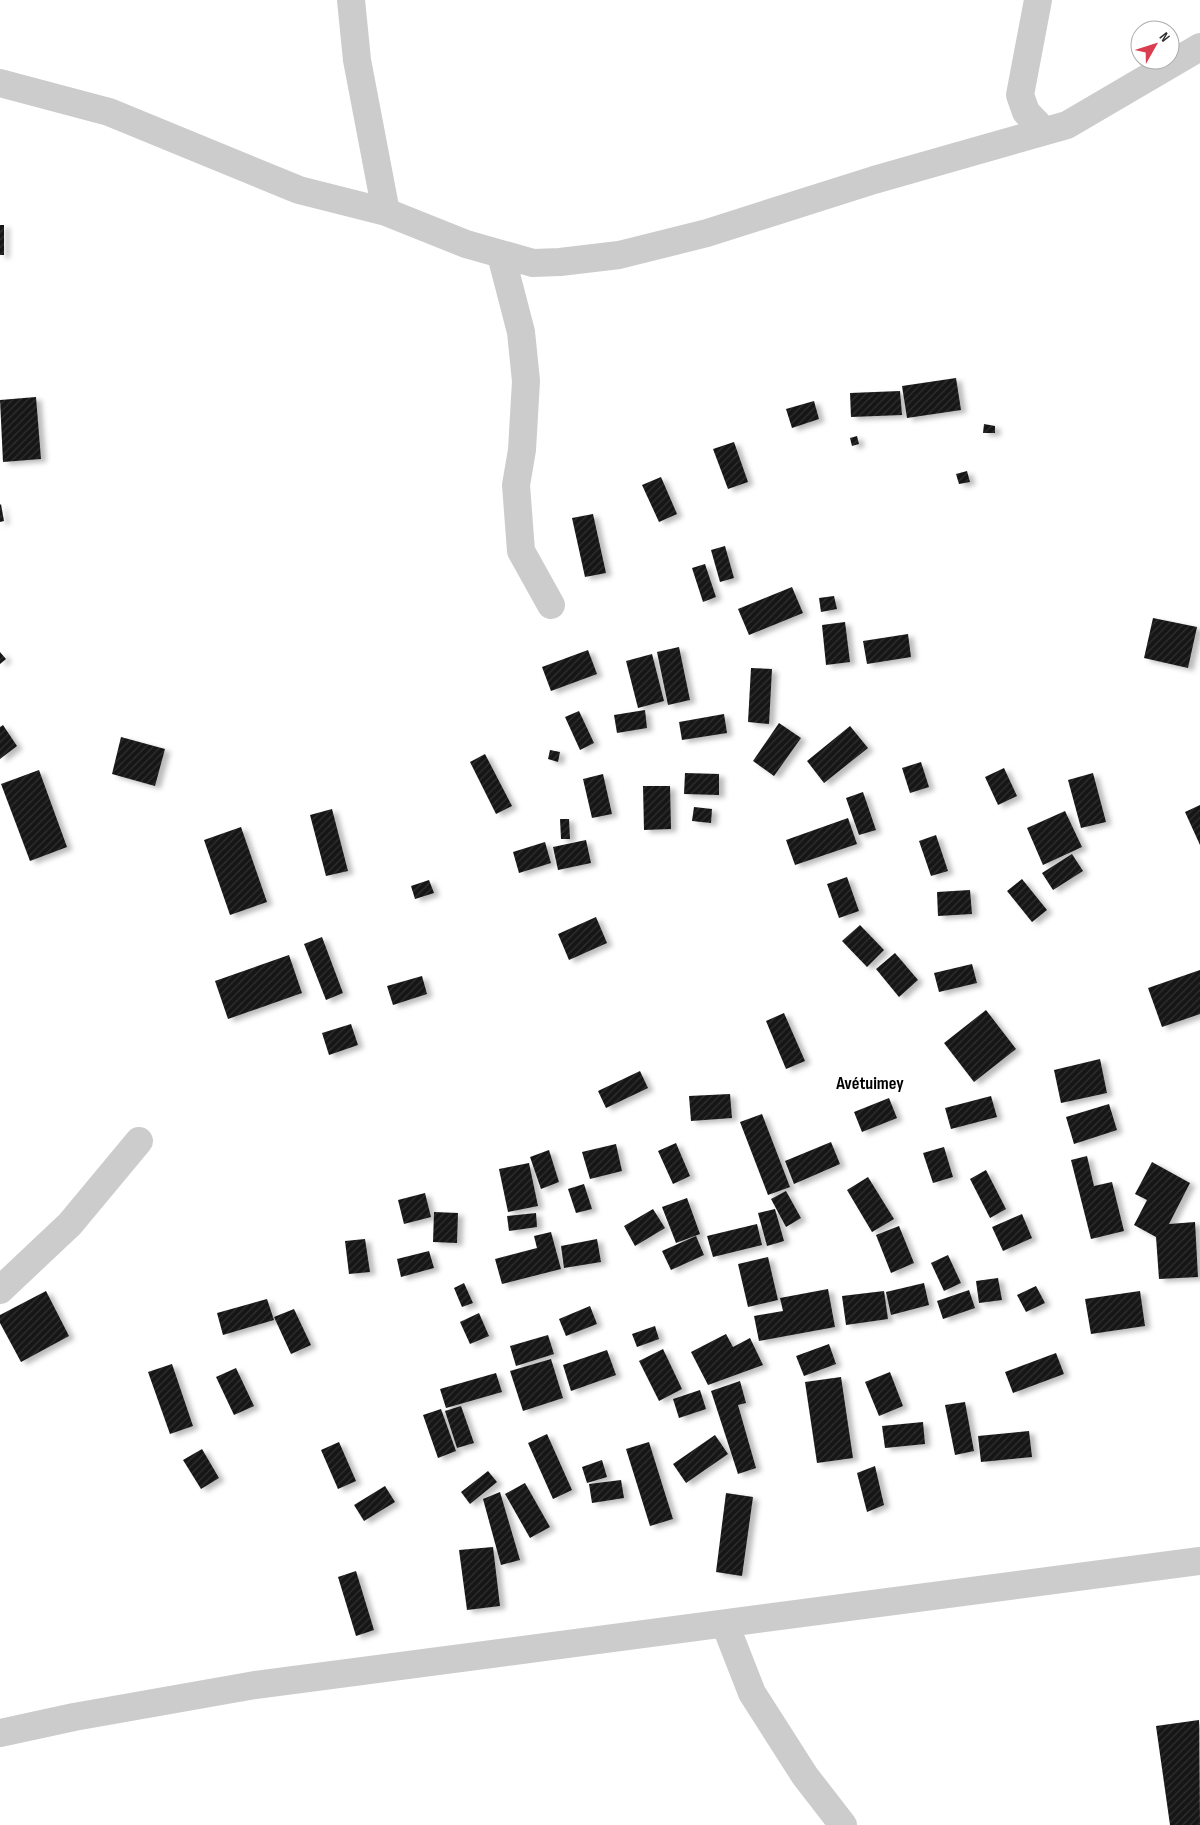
<svg xmlns="http://www.w3.org/2000/svg" width="1200" height="1825" viewBox="0 0 1200 1825" font-family="'Sofia Sans Condensed',sans-serif">
  <style>
    .building { fill: url(#building-hatch); filter: url(#shadow) }
    .lines { fill: none; stroke-linecap: round; stroke-linejoin: round }
    .minor { stroke: #ccc; stroke-width: 28 }
    .labels { text-anchor: middle; dominant-baseline: central; stroke-width: 5; stroke-linejoin: round; paint-order: stroke }
    .quarter-label { font-size: 18px; font-weight: bold; fill: #000; stroke: #fff }
  </style>
  <defs>
    <pattern id="building-hatch" width="6" height="6" patternUnits="userSpaceOnUse" patternTransform="scale(1.25)"><rect width="6" height="6" fill="#161616"/><path d="M-1 1l2-2M0 6l6-6M5 7l2-2" fill="none" stroke="#303030"/></pattern>
    <filter id="shadow"><feDropShadow dx="5.5" dy="3" stdDeviation="2.5" flood-color="#0004"/></filter>
  </defs>
  <rect width="100%" height="100%" fill="#fff"/>
  <path class="building" d="M0,225H4V255H0Z
    M956,378L961,410L907,418L902,386Z
    M900,391L902,415L851,417L850,393Z
    M36,397L41,459L3,462L0,400Z
    M814,401L819,419L792,428L786,409Z
    M984,424L995,426V433H983Z
    M857,436L859,444L852,446L850,438Z
    M734,442L748,482L728,489L713,449Z
    M967,471L970,482L959,484L956,474Z
    M661,477L677,514L659,522L642,485Z
    M1,504L4,521L0,522V505Z
    M593,514L606,573L585,577L572,518Z
    M725,546L734,578L720,582L711,550Z
    M705,564L716,597L703,602L692,568Z
    M792,587L803,613L749,635L738,609Z
    M834,596L837,609L821,612L819,598Z
    M1153,618L1197,627L1188,668L1144,658Z
    M845,622L850,662L826,665L822,625Z
    M908,634L911,657L867,664L863,641Z
    M679,647L690,700L668,705L657,652Z
    M588,650L597,674L551,691L542,667Z
    M0,652L6,659L0,664Z
    M652,654L664,701L638,708L626,661Z
    M751,668L772,669L769,724L748,722Z
    M645,710L647,728L617,733L614,715Z
    M579,711L594,743L580,750L565,717Z
    M724,714L727,733L682,740L679,722Z
    M779,723L801,738L774,776L753,761Z
    M3,725L17,746L0,759V727Z
    M850,726L868,748L824,783L807,761Z
    M121,737L165,749L155,786L112,774Z
    M550,750L560,752L558,762L548,759Z
    M485,754L512,806L496,814L470,762Z
    M921,762L929,787L910,793L902,768Z
    M1004,768L1017,796L998,805L985,777Z
    M39,770L67,847L30,861L1,784Z
    M685,773L719,774V795L684,794Z
    M1093,773L1106,822L1081,828L1068,780Z
    M603,774L612,814L592,818L583,779Z
    M643,786H670L671,829L644,830Z
    M863,792L876,830L859,835L846,798Z
    M1200,805V845L1185,812Z
    M694,807L712,809L711,823L692,821Z
    M332,809L348,871L326,876L310,815Z
    M1065,811L1082,847L1043,865L1027,828Z
    M848,818L857,844L795,865L786,840Z
    M560,819H569L570,839H561Z
    M241,827L267,902L230,915L204,840Z
    M936,835L948,871L931,876L919,841Z
    M586,840L591,863L558,870L553,847Z
    M545,842L551,863L519,873L513,852Z
    M1072,854L1083,871L1053,890L1042,873Z
    M847,877L859,911L839,918L827,884Z
    M1022,879L1047,910L1032,922L1007,891Z
    M429,880L434,893L415,899L411,886Z
    M970,890L972,914L938,916L937,892Z
    M596,917L607,943L569,960L558,934Z
    M860,925L884,950L867,967L842,941Z
    M322,937L343,993L326,1000L304,944Z
    M895,953L918,980L899,997L876,969Z
    M289,955L302,993L228,1019L215,981Z
    M972,964L977,983L939,992L934,973Z
    M1200,970V1014L1162,1027L1148,988Z
    M422,976L427,994L393,1005L387,986Z
    M986,1010L1016,1049L974,1082L944,1043Z
    M784,1013L805,1061L786,1069L766,1021Z
    M351,1024L358,1045L329,1055L322,1033Z
    M1100,1059L1107,1093L1061,1103L1054,1070Z
    M640,1071L648,1088L606,1108L598,1091Z
    M730,1094L732,1118L691,1121L689,1096Z
    M991,1096L997,1117L951,1129L945,1108Z
    M889,1098L897,1118L862,1132L854,1112Z
    M1109,1104L1117,1130L1074,1144L1066,1117Z
    M762,1114L790,1187L768,1195L740,1122Z
    M831,1142L840,1164L794,1184L785,1161Z
    M676,1143L690,1176L673,1184L658,1151Z
    M616,1144L622,1171L590,1179L582,1152Z
    M944,1147L953,1177L933,1183L923,1153Z
    M549,1150L559,1182L541,1189L530,1157Z
    M1087,1156L1094,1186L1112,1182L1124,1231L1091,1239L1071,1160Z
    M1152,1162L1190,1183L1169,1224L1195,1222L1198,1277L1159,1279L1156,1237L1134,1225L1147,1200L1135,1194Z
    M529,1163L538,1206L508,1212L499,1169Z
    M986,1170L1006,1209L990,1218L970,1179Z
    M868,1177L894,1219L872,1232L847,1190Z
    M584,1184L592,1209L576,1213L568,1189Z
    M786,1191L801,1218L786,1227L771,1199Z
    M425,1193L431,1217L404,1224L398,1200Z
    M687,1198L700,1234L676,1243L662,1207Z
    M653,1209L665,1228L635,1246L624,1226Z
    M775,1209L784,1241L767,1246L758,1213Z
    M434,1212L458,1213L457,1243L433,1242Z
    M536,1213L537,1227L509,1231L507,1216Z
    M1022,1214L1032,1238L1003,1251L992,1227Z
    M757,1224L762,1245L713,1257L707,1236Z
    M899,1226L914,1263L891,1273L876,1235Z
    M551,1232L561,1269L502,1284L495,1259L537,1248L534,1236Z
    M696,1236L704,1255L671,1270L662,1251Z
    M365,1239L370,1272L349,1274L345,1241Z
    M597,1239L601,1262L564,1268L561,1246Z
    M429,1251L434,1268L401,1277L397,1259Z
    M948,1255L961,1283L944,1291L931,1263Z
    M768,1257L778,1300L748,1307L738,1264Z
    M998,1278L1002,1300L979,1303L976,1281Z
    M464,1283L473,1303L462,1307L454,1288Z
    M924,1283L929,1305L891,1315L886,1292Z
    M1036,1286L1045,1303L1026,1312L1017,1295Z
    M828,1289L835,1327L759,1341L754,1316L783,1311L780,1298Z
    M969,1290L975,1308L943,1319L937,1301Z
    M46,1291L69,1336L21,1362L0,1323V1315Z
    M884,1291L888,1319L846,1325L842,1296Z
    M1140,1291L1145,1326L1091,1334L1085,1299Z
    M267,1299L274,1320L223,1335L217,1313Z
    M590,1306L597,1324L566,1336L559,1319Z
    M294,1309L311,1345L291,1354L274,1317Z
    M479,1313L489,1336L470,1344L460,1322Z
    M655,1326L659,1339L637,1347L632,1334Z
    M726,1334L733,1347L750,1338L763,1365L708,1385L691,1352Z
    M548,1335L554,1354L516,1366L510,1346Z
    M829,1344L836,1364L804,1376L796,1356Z
    M663,1349L682,1389L659,1401L639,1361Z
    M607,1350L616,1375L571,1391L563,1365Z
    M1056,1353L1064,1374L1013,1393L1005,1372Z
    M551,1359L563,1398L523,1411L510,1371Z
    M172,1364L193,1426L170,1434L148,1372Z
    M236,1368L254,1406L234,1415L216,1377Z
    M890,1372L903,1406L879,1416L865,1382Z
    M496,1373L502,1392L446,1408L440,1389Z
    M841,1377L853,1458L817,1463L805,1382Z
    M740,1381L746,1403L738,1405L756,1468L738,1474L711,1391Z
    M700,1390L706,1409L679,1418L673,1399Z
    M965,1402L974,1451L955,1455L945,1405Z
    M461,1406L474,1443L457,1448L445,1411Z
    M441,1409L456,1451L438,1458L423,1415Z
    M923,1422L925,1444L885,1448L882,1426Z
    M1029,1431L1032,1457L981,1462L978,1436Z
    M547,1434L572,1490L553,1499L528,1443Z
    M715,1435L728,1454L686,1483L673,1464Z
    M339,1442L356,1481L338,1489L321,1450Z
    M649,1442L673,1519L650,1526L626,1449Z
    M202,1449L219,1478L201,1489L183,1460Z
    M602,1460L607,1477L587,1483L582,1467Z
    M875,1466L884,1505L867,1512L857,1473Z
    M488,1471L497,1482L470,1504L461,1492Z
    M621,1480L624,1498L592,1503L589,1484Z
    M525,1483L550,1527L530,1538L505,1494Z
    M385,1486L395,1502L364,1521L354,1505Z
    M500,1492L520,1560L501,1565L483,1499Z
    M726,1493L753,1497L742,1576L716,1572Z
    M493,1547L500,1606L467,1610L459,1550Z
    M356,1571L374,1630L356,1636L338,1577Z
    M1199,1720L1200,1825H1170L1156,1726Z"/>
  <g class="lines">
    <path class="minor" d="M351,0L357,60L386,212
      M1038,0L1020,95L1026,112L1044,131
      M0,83L109,112L299,190L386,212L466,244L533,263L560,262L619,255L707,233L874,180L1067,125L1200,47
      M501,255L521,332L526,381L522,450L516,485L521,551L551,605
      M0,1290L70,1224L139,1141
      M725,1624L752,1693L805,1776L843,1825
      M0,1733L74,1717L255,1685L1200,1561"/>
  </g>
  <g class="labels">
    <g class="quarter-label">
      <text x="870" y="1083">Avétuimey</text>
    </g>
  </g>
  <g transform="translate(1155 45) rotate(51)"><circle r="24" fill="#ffffff" stroke="#acacac"/>
  <path d="M0-4L9 19L0 12L-9 19Z" fill="#da3c50"/>
  <text y="-8" font-size="14" font-weight="bold" text-anchor="middle" fill="#2f2f2f">N</text>
  </g>
</svg>
